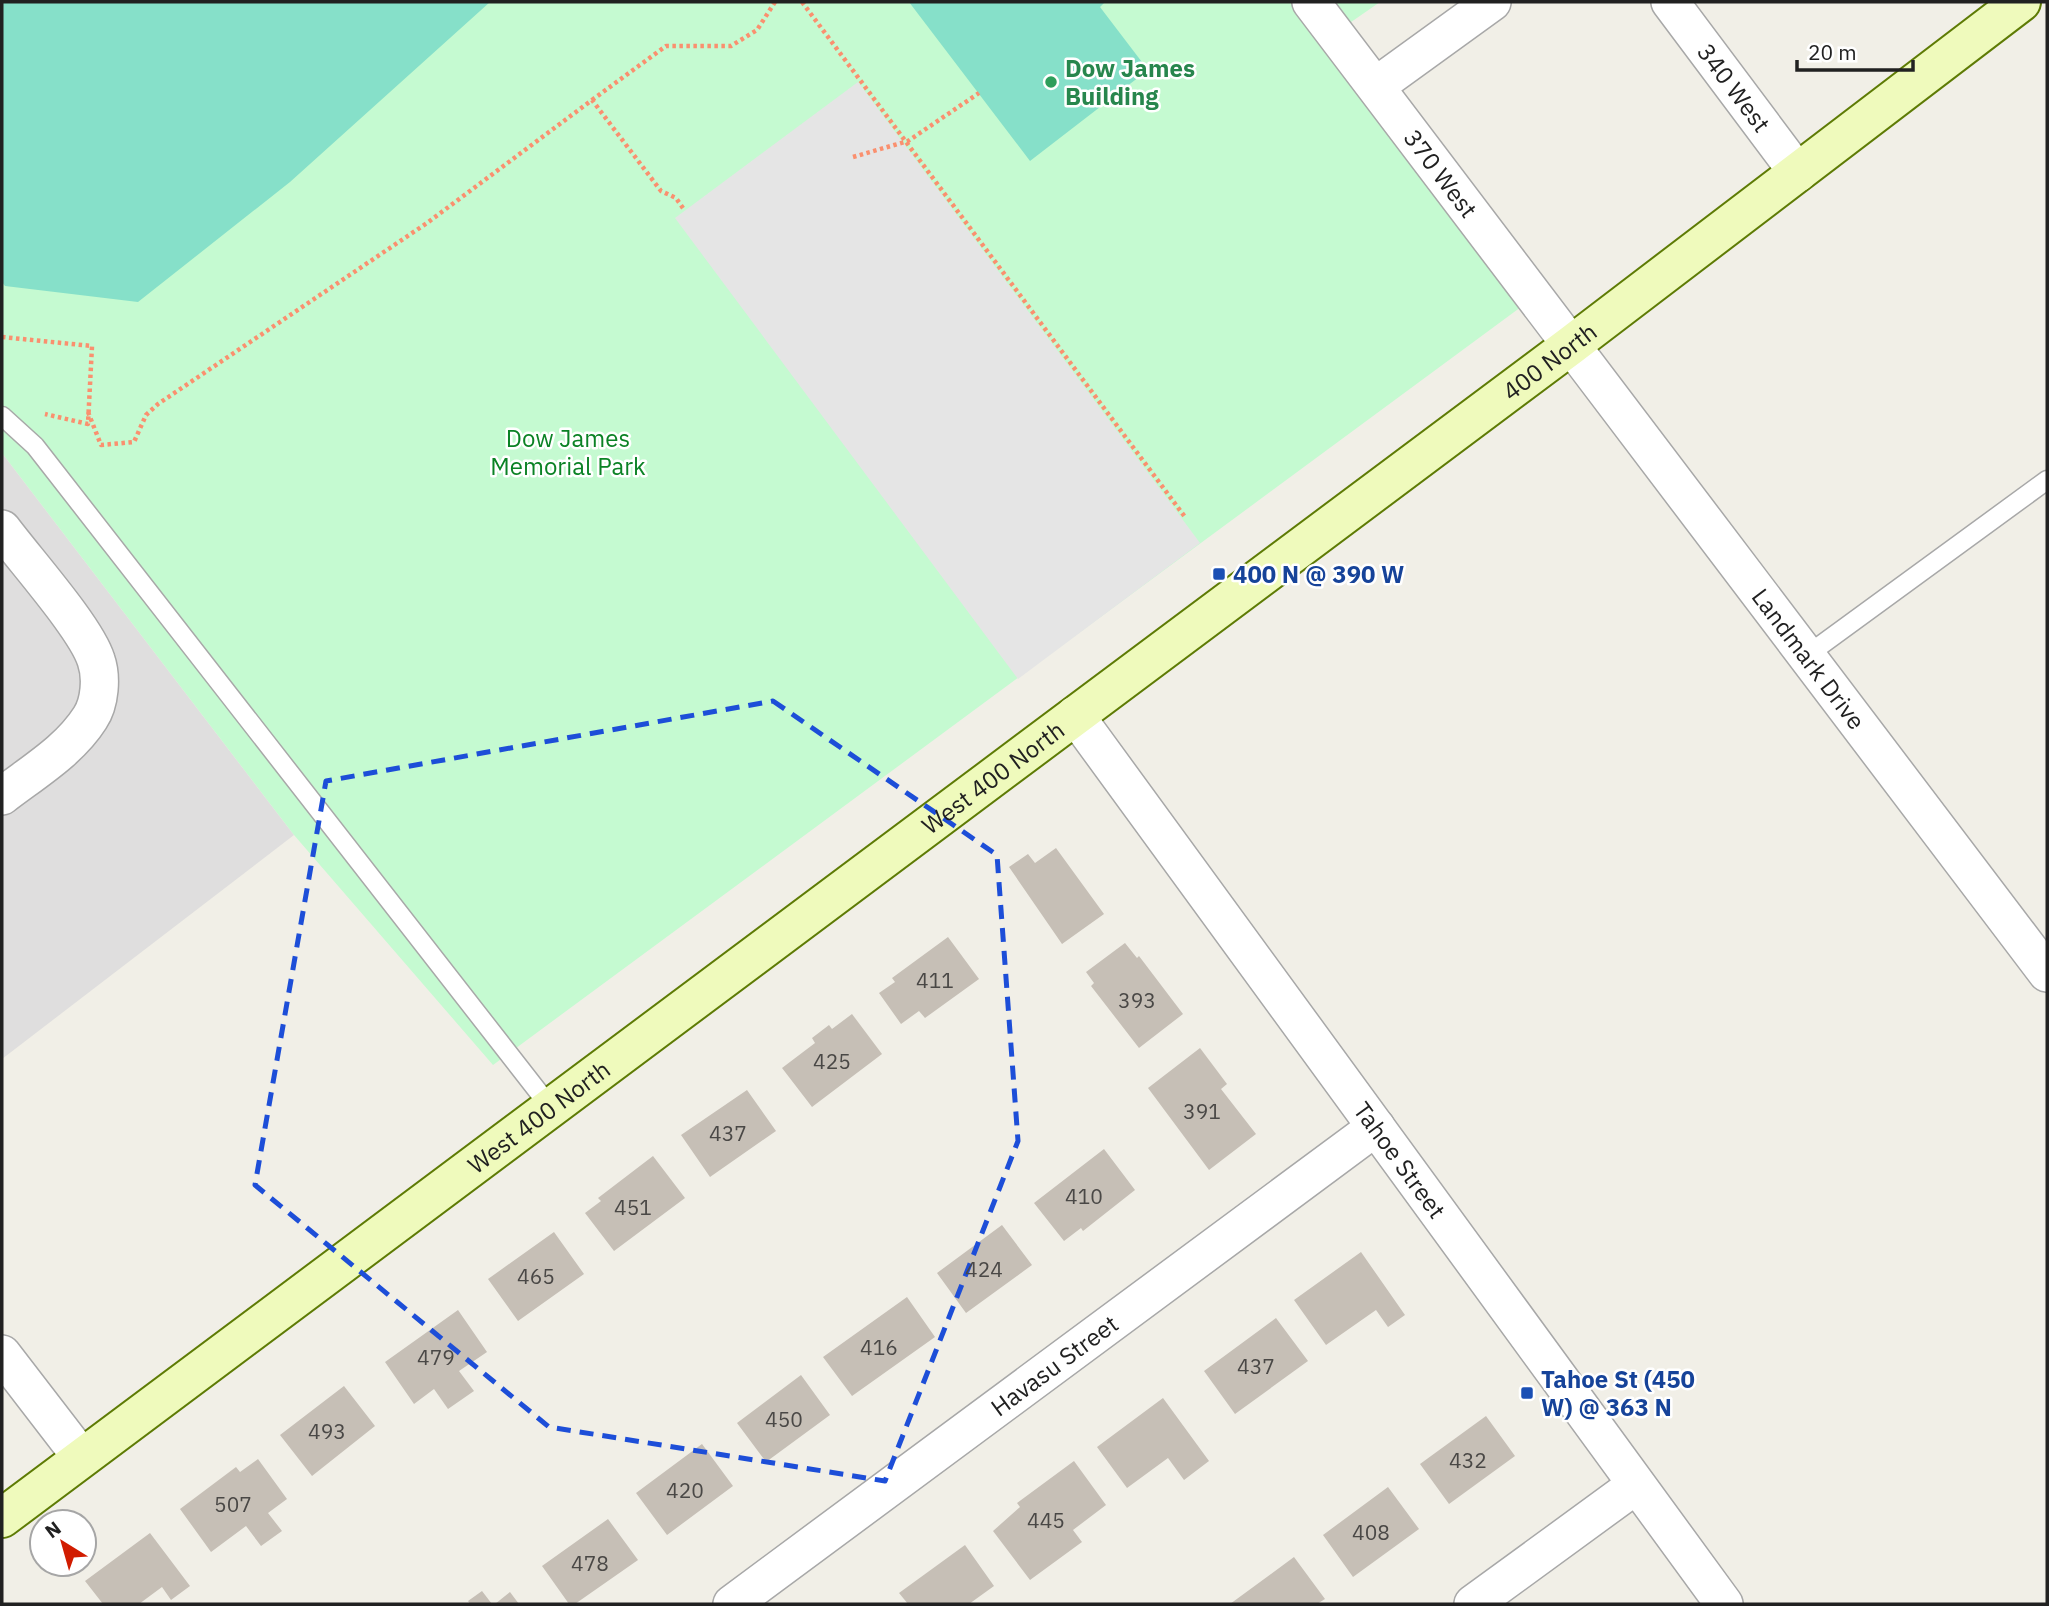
<svg xmlns="http://www.w3.org/2000/svg" width="2049" height="1606" viewBox="0 0 2049 1606" font-family="'IBM Plex Sans',sans-serif">
  <style>
    .residential { fill: #dfdede }
    .park { fill: #c5fad1 }
    .pitch { fill: #86e0c9 }
    .parking { fill: #e5e5e5 }
    .building { fill: #c6bfb6 }
    .lines { fill: none; stroke-linecap: round; stroke-linejoin: round }
    .lane-casing { stroke: #a8a8a8; stroke-width: 21 }
    .street-casing { stroke: #a8a8a8; stroke-width: 40 }
    .secondary-casing { stroke: #5e7b05; stroke-width: 42 }
    .path { stroke: #fa906f; stroke-width: 4.5; stroke-dasharray: 3.5 3.5; stroke-linecap: butt }
    .lane { stroke: #fff; stroke-width: 18 }
    .street { stroke: #fff; stroke-width: 37 }
    .secondary { stroke: #effabc; stroke-width: 38 }
    .marked { fill: none; stroke: #1d4ed8; stroke-width: 5; stroke-dasharray: 14 9; stroke-linejoin: round }
    .leisure-dot { fill: #2e9e5b; stroke: #fff; stroke-width: 2.5 }
    .transit-dot { fill: #1a4fb4; stroke: #fff; stroke-width: 2.5 }
    .labels { text-anchor: middle; dominant-baseline: central; stroke-width: 5; stroke-linejoin: round; paint-order: stroke }
    .number-label { font-size: 21px; fill: #4a4846 }
    .leisure-label { font-size: 24px; font-weight: bold; fill: #27864d; stroke: #fff; text-anchor: start }
    .street-label { font-size: 24px; fill: #212121; stroke: #fff }
    .park-label { font-size: 24px; fill: #0b8225; stroke: #fff }
    .transit-label { font-size: 24px; font-weight: bold; fill: #164399; stroke: #fff; text-anchor: start }
  </style>
  <rect width="100%" height="100%" fill="#f1efe7"/>
  <path class="residential" d="M2,453L294,835L2,1059Z"/>
  <path class="park" d="M2,2H1380L1328,38L1525,304L493,1065L294,835L2,453Z"/>
  <path class="pitch" d="M2,2H490L290,182L138,302L5,286L2,282Z
    M909,2H1105L1100,7L1148,70L1030,161Z"/>
  <path class="parking" d="M858,82L1200,543L1018,679L675,218Z"/>
  <path class="building" d="M1056,848L1104,914L1062,944L1009,867L1028,854L1035,863Z
    M948,937L979,979L925,1018L919,1011L901,1024L879,993L895,982L892,978Z
    M1125,943L1137,958L1139,956L1183,1014L1139,1048L1091,986L1094,983L1086,972Z
    M852,1014L882,1054L812,1107L782,1068L815,1043L812,1038L829,1025L832,1029Z
    M1200,1048L1227,1084L1221,1089L1256,1134L1209,1170L1148,1088Z
    M747,1090L776,1131L710,1177L681,1135Z
    M1104,1149L1135,1190L1083,1231L1081,1228L1064,1241L1034,1203Z
    M653,1156L685,1198L614,1251L585,1213L601,1201L598,1198Z
    M1002,1225L1032,1265L966,1313L937,1273Z
    M554,1232L584,1274L518,1321L488,1279Z
    M1361,1252L1405,1315L1388,1327L1376,1310L1326,1345L1294,1300Z
    M907,1297L935,1337L852,1396L823,1357Z
    M458,1310L487,1352L459,1371L474,1391L448,1409L434,1389L414,1404L385,1362Z
    M1276,1318L1308,1361L1235,1414L1204,1371Z
    M801,1375L830,1415L766,1462L737,1423Z
    M344,1386L375,1426L312,1476L280,1435Z
    M1163,1398L1209,1461L1184,1480L1168,1458L1127,1488L1097,1447Z
    M1486,1416L1515,1456L1449,1504L1420,1464Z
    M702,1444L733,1486L667,1535L636,1493Z
    M258,1459L287,1499L268,1513L282,1531L261,1546L246,1526L211,1552L180,1509L236,1467L240,1472Z
    M1074,1461L1106,1505L1073,1530L1082,1542L1030,1580L993,1531L1020,1507L1017,1503Z
    M1388,1487L1419,1529L1353,1577L1323,1535Z
    M608,1519L638,1560L575,1604H569L542,1566Z
    M150,1533L190,1586L171,1600L162,1587L139,1604H103L85,1581Z
    M965,1545L994,1586L969,1604H908L899,1593Z
    M1294,1557L1325,1599L1317,1604H1230Z
    M482,1591L492,1604H470L468,1601Z
    M510,1592L519,1604H495Z"/>
  <g class="lines">
    <defs>
      <path id="lane" d="M2,416L35,446L551,1108
        M1806,656L2047,480"/>
      <g id="street">
        <path id="s1" d="M1311,2L2047,973"/>
        <path id="s2" d="M1670,2L1798,173"/>
        <path d="M1376,86L1492,2"/>
        <path d="M2,529C25,560 86,628 96,660C102,677 100,703 90,718C69,751 33,772 2,796"/>
        <path id="s3" d="M1075,715L1724,1604"/>
        <path d="M2,1354L82,1458"/>
        <path id="s4" d="M732,1604L1376,1127"/>
        <path d="M1473,1604L1636,1485"/>
      </g>
      <g id="secondary">
        <path id="s5" d="M2,1518L1570,346L2021,2"/>
      </g>
    </defs>
    <use href="#lane" class="lane-casing"/>
    <use href="#street" class="street-casing"/>
    <use href="#secondary" class="secondary-casing"/>
    <path class="path" d="M802,2L1185,517
      M592,100L666,46H731L757,30L775,2
      M853,157L908,141L979,93
      M2,337L92,346L88,424L45,414
      M88,412L101,445L134,442L146,415L158,404L427,223L592,100L661,191L676,198L685,211"/>
    <use href="#lane" class="lane"/>
    <use href="#street" class="street"/>
    <use href="#secondary" class="secondary"/>
  </g>
  <path class="marked" d="M773,701L997,855L1018,1141L885,1481L549,1427L255,1185L326,781Z"/>
  <circle class="leisure-dot" cx="1051" cy="82" r="7"/>
  <g class="transit-dot">
    <rect x="1212" y="567" width="14" height="14" rx="3.5"/>
    <rect x="1520" y="1386" width="14" height="14" rx="3.5"/>
  </g>
  <g class="labels">
    <g class="number-label">
      <text x="935" y="980">411</text>
      <text x="1137" y="1000">393</text>
      <text x="832" y="1061">425</text>
      <text x="1202" y="1111">391</text>
      <text x="728" y="1133">437</text>
      <text x="1084" y="1196">410</text>
      <text x="633" y="1207">451</text>
      <text x="984" y="1269">424</text>
      <text x="536" y="1276">465</text>
      <text x="879" y="1347">416</text>
      <text x="436" y="1357">479</text>
      <text x="1256" y="1366">437</text>
      <text x="784" y="1419">450</text>
      <text x="327" y="1431">493</text>
      <text x="1468" y="1460">432</text>
      <text x="685" y="1490">420</text>
      <text x="233" y="1504">507</text>
      <text x="1046" y="1520">445</text>
      <text x="1371" y="1532">408</text>
      <text x="590" y="1563">478</text>
    </g>
    <g class="leisure-label">
      <text x="1065" y="68">Dow James<tspan x="1065" dy="28">Building</tspan></text>
    </g>
    <g class="street-label">
      <text stroke="none"><textPath href="#s2" startOffset="107">340 West</textPath></text>
      <text stroke="none"><textPath href="#s1" startOffset="215">370 West</textPath></text>
      <text stroke="none"><textPath href="#s5" startOffset="1932">400 North</textPath></text>
      <text stroke="none"><textPath href="#s1" startOffset="824">Landmark Drive</textPath></text>
      <text stroke="none"><textPath href="#s5" startOffset="1237">West 400 North</textPath></text>
      <text stroke="none"><textPath href="#s5" startOffset="670">West 400 North</textPath></text>
      <text stroke="none"><textPath href="#s3" startOffset="551">Tahoe Street</textPath></text>
      <text stroke="none"><textPath href="#s4" startOffset="401">Havasu Street</textPath></text>
    </g>
    <g class="park-label">
      <text x="568" y="438">Dow James<tspan x="568" dy="28">Memorial Park</tspan></text>
    </g>
    <g class="transit-label">
      <text x="1233" y="574">400 N @ 390 W</text>
      <text x="1541" y="1379">Tahoe St (450<tspan x="1541" dy="28">W) @ 363 N</tspan></text>
    </g>
  </g>
  <rect width="2049" height="1606" fill="none" stroke="#212121" stroke-width="7"/>
  <g transform="translate(63 1543) rotate(323)"><circle r="33" fill="#ffffff" stroke="#a6a6a6" stroke-width="2"/>
  <path d="M0-5L12 26L0 18L-12 26Z" fill="#d11c00"/>
  <text y="-10" font-size="19" font-weight="bold" text-anchor="middle" fill="#212121">N</text>
  </g>
  <path d="M1797 60v10h116v-10" fill="none" stroke="#212121" stroke-width="3.5"/>
  <text x="1808" y="60" font-size="21" fill="#212121" stroke="#ffffff" stroke-width="5" paint-order="stroke">20 m</text>
</svg>
